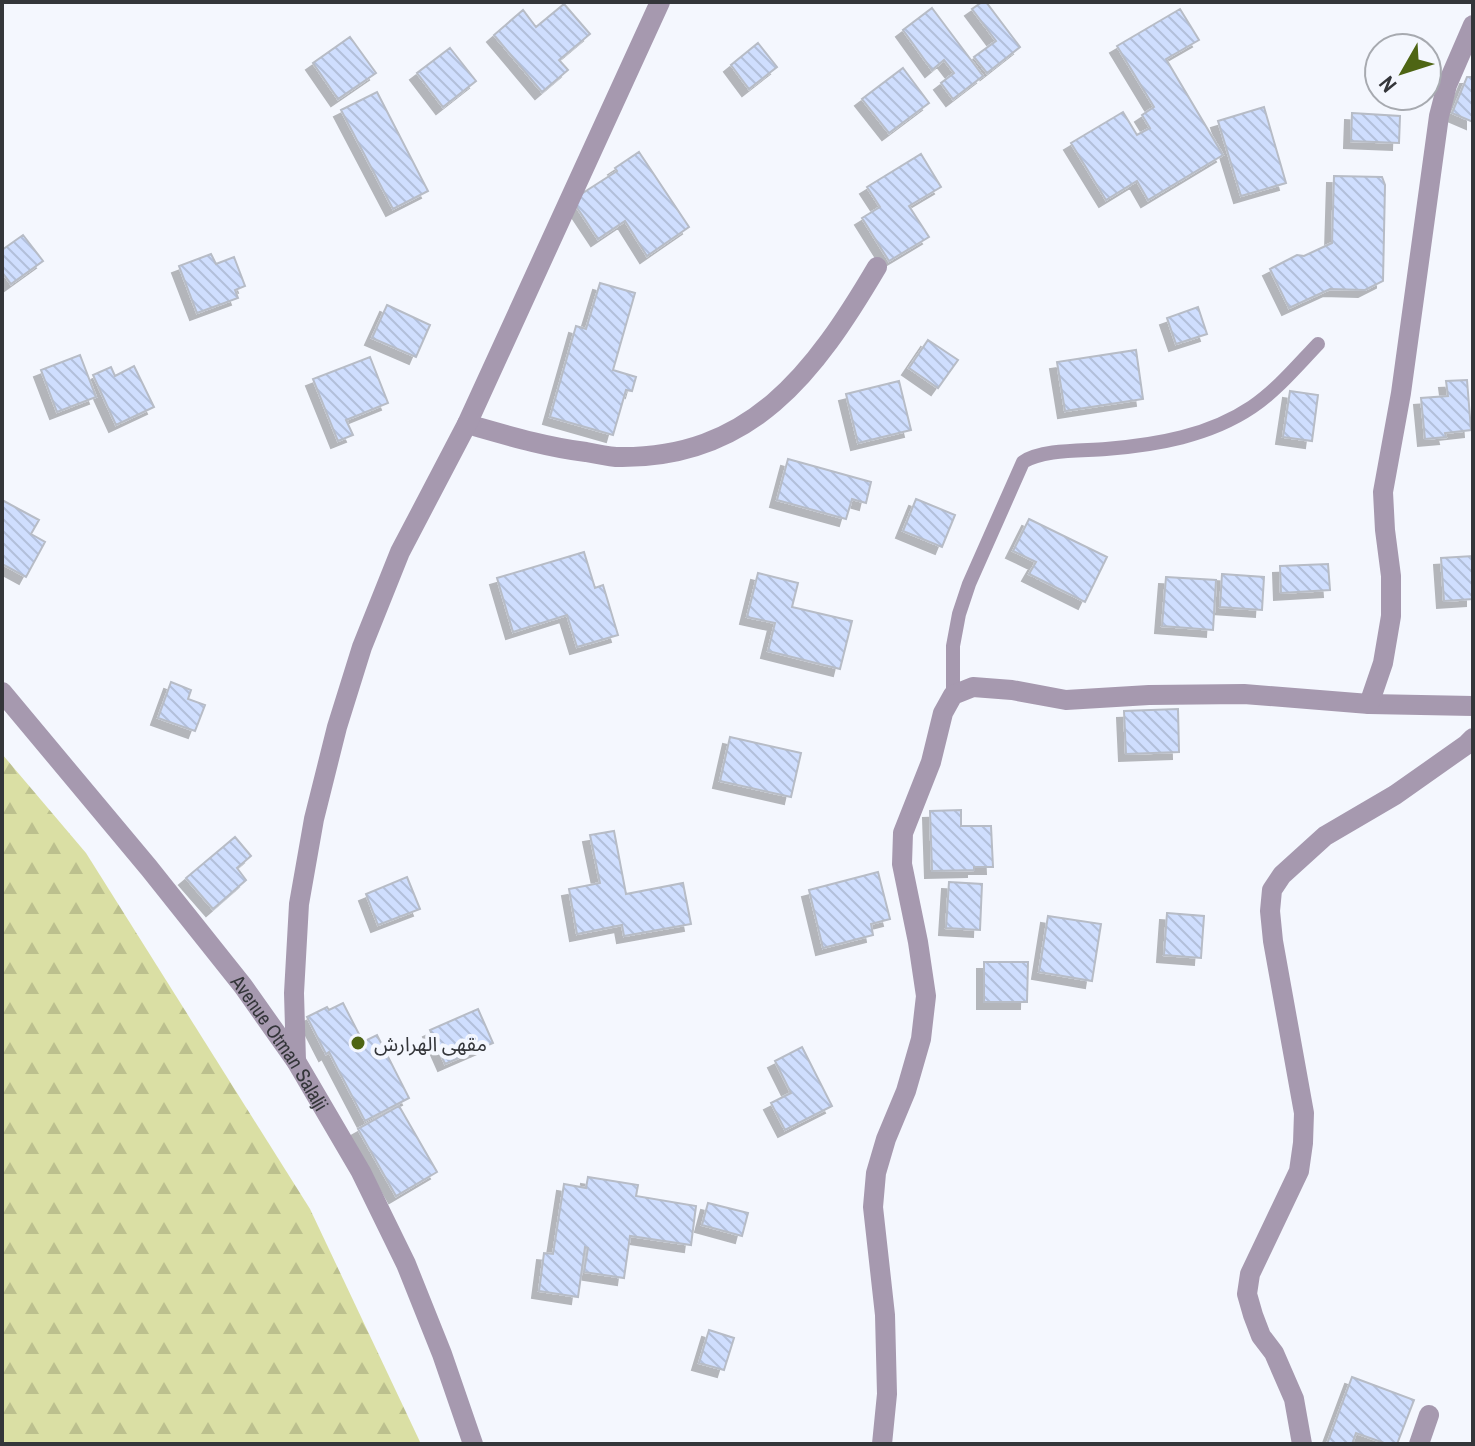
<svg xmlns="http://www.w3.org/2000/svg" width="1475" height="1446" viewBox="0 0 1475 1446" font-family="'Archivo Narrow','Noto Sans Arabic',sans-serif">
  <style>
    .forest { fill: url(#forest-firs) }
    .building { fill: url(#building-back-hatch); stroke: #b7bcc6; stroke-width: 2; filter: url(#shadow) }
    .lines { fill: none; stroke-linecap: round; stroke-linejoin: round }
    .lane { stroke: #a699af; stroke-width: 14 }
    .street { stroke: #a699af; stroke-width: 20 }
    .poi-dot { fill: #4e6514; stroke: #f4f7fe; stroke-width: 3 }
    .labels { text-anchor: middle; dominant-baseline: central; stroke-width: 8; stroke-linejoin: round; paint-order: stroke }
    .street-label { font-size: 20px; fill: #34363a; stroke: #f4f7fe }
    .poi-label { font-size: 20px; fill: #34363a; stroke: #f4f7fe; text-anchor: start }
  </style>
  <defs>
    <pattern id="forest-firs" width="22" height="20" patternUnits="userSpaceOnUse" patternTransform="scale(2)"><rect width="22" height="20" fill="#dadfa4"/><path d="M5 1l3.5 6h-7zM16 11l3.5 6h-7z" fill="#bcc08e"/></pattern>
    <pattern id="building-back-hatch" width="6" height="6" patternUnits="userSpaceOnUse" patternTransform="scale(2)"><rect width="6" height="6" fill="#cfdefe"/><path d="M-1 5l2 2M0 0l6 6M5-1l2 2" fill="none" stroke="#b2bfda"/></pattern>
    <filter id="shadow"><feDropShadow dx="-7" dy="7" stdDeviation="0" flood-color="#0004"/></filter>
  </defs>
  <rect width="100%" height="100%" fill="#f4f7fe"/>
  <path class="forest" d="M2,754L86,853L310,1209L421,1444H2Z"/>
  <path class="building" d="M982,2H986L1020,47L987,73L974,57L996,41L972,9Z
    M564,4L590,34L559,60L568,70L542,92L494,35L523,10L536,27Z
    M932,8L983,76L953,99L941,83L954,73L944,60L932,70L903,30Z
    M1180,9L1199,40L1166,59L1223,155L1148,200L1137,181L1106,200L1071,143L1123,112L1137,135L1150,128L1142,115L1154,107L1117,46Z
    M350,37L376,73L338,99L313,63Z
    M758,43L777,67L749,89L731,65Z
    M450,48L476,81L443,107L417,73Z
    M903,68L929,103L889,133L862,99Z
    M1467,77H1473V122L1452,113Z
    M377,92L428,191L393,209L341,110Z
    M1264,107L1286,183L1241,196L1218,121Z
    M1352,113L1400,116L1399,143L1351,141Z
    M639,152L689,227L647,256L625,221L598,239L572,200L617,171L615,168Z
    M921,154L941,187L909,206L929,237L889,261L862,218L880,207L867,187Z
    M1334,176L1382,177L1385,185L1383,281L1365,290L1330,289L1289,308L1270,269L1297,255L1304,256L1332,243Z
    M23,235L43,261L11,284L2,272V250Z
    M211,254L216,264L234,257L245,286L235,290L238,298L197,313L179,266Z
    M600,283L635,293L613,370L636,377L632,391L626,390L613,435L550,417L576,326L586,329Z
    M387,305L430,325L416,357L372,338Z
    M1198,307L1207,334L1176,344L1167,318Z
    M928,340L958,360L938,388L909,368Z
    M1136,350L1143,399L1065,411L1057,362Z
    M80,355L96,397L57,412L41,370Z
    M370,357L388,403L346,420L353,435L338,441L313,379Z
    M134,366L154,407L116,425L93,375L111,367L115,376Z
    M1467,380L1471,430L1445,433L1446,437L1425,439L1421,398L1448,396L1446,381Z
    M899,381L911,430L858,443L846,394Z
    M1290,391L1318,395L1312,441L1283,437Z
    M788,459L871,482L866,503L852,499L846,519L777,500Z
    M916,499L955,515L942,547L903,531Z
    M2,500L39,520L31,534L45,542L26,577L2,564Z
    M1029,519L1107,557L1085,602L1029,574L1036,562L1013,551Z
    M584,552L595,588L603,585L618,635L577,647L567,615L513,632L497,578Z
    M1473,556V599L1444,601L1441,558Z
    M1328,564L1330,590L1281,593L1280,566Z
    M758,573L798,583L792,607L852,621L840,669L768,651L775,623L747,617Z
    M1222,574L1264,577L1262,610L1220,607Z
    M1166,577L1216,580L1213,630L1162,626Z
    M171,682L191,690L188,699L205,705L195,731L158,718Z
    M1178,709L1179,752L1126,754L1124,711Z
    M730,737L801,753L791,797L720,781Z
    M961,810V826H991L993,867H974V870L932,871L930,811Z
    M614,831L626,894L683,883L691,924L624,936L622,925L577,934L569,889L600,883L590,835Z
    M235,837L251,856L237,868L246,880L213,909L186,878Z
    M878,872L890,919L871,924L873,935L823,948L809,890Z
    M407,877L420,909L378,925L366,894Z
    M949,882L982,884L980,930L946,928Z
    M1167,913L1204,916L1201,958L1164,955Z
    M1048,916L1101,924L1092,981L1039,972Z
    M984,962H1028L1027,1002H984Z
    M343,1003L363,1042L377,1035L409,1098L365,1121L329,1052L326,1054L307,1017L327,1007L329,1010Z
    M478,1009L493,1043L445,1064L430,1030Z
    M802,1047L832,1106L785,1130L771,1103L791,1093L775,1061Z
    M399,1106L437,1172L396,1196L358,1129Z
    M588,1177L638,1185L636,1196L696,1206L691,1245L630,1236L624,1278L584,1272L588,1248L585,1247L578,1297L539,1291L544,1253L553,1254L564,1184L586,1188Z
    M708,1203L748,1213L742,1236L702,1225Z
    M709,1330L734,1338L724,1370L699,1363Z
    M1352,1377L1414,1400L1397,1444H1387L1356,1433L1352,1444H1327Z"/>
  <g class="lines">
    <path class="lane" d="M953,695V646L959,614L969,584L1023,462C1043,449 1082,451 1106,449C1156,445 1209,436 1252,407C1277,390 1297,366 1318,344"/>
    <g class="street">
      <path d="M467,424C506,435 545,447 586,452C596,454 606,456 616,457C751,460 815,372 877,267"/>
      <path id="s1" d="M2,692L149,868L243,986L296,1061L361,1172L406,1264L442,1354L473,1444"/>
      <path d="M1369,704L1473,706"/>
      <path d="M296,1061L294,993L299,904L314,819L337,727L362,647L400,552L467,424L660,2"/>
      <path d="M882,1444L887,1394L885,1315L873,1207L876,1173L886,1139L906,1091L921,1039L926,996L918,942L902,864L903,833L931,762L943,713L953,695L973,687L1012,690L1066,700L1149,695L1244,694L1369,704L1383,663L1391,616V576L1385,530L1383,492L1401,393L1439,116L1447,85L1473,25"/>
      <path d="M1302,1444L1294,1399L1274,1353L1261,1336L1253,1315L1247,1294L1250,1274L1299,1171L1303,1143L1304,1113L1273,941L1270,911L1272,890L1282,875L1325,836L1395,795L1466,745L1473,738"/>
      <path d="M1419,1444L1429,1415"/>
    </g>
  </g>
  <circle class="poi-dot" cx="358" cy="1043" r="8"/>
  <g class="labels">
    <g class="street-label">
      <text stroke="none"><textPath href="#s1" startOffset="448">Avenue Otman Salalji</textPath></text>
    </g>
    <g class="poi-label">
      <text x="374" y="1043">مقهى الهرارش</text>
    </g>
  </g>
  <rect width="1475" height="1446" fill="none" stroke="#34363a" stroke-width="8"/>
  <g transform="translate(1403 72) rotate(231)"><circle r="38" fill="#f4f7fe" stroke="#a7aab0" stroke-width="2"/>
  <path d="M0-6L14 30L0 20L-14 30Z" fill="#4e6514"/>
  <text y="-12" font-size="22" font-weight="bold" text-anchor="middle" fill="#34363a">N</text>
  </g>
</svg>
